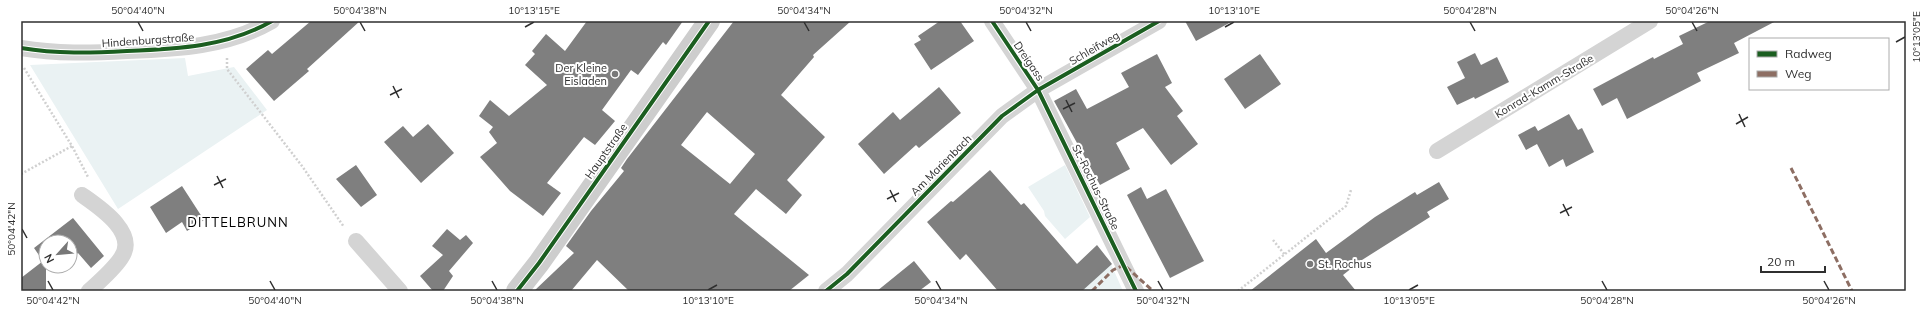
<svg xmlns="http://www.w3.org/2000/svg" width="1927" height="312" viewBox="0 0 1927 312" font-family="Mulish,sans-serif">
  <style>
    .green { fill: #eaf2f3 }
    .building { fill: #7f7f7f; fill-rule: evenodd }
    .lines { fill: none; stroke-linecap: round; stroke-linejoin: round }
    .path { stroke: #d0d0d0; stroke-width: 2.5; stroke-dasharray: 2 2; stroke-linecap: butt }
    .street { stroke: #d4d4d4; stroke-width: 16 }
    .secondary { stroke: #cdcdcd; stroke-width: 22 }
    .quiet { stroke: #8d6e63; stroke-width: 3; stroke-dasharray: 6 3; stroke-linecap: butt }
    .cycleway-casing { stroke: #fff; stroke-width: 6 }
    .cycleway { stroke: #1b5e20; stroke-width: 4 }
    .ticks { fill: none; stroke: #2f2f2f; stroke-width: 1.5 }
    .poi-dot { fill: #787878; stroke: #fff; stroke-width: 1.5 }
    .labels { text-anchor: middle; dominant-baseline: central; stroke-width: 4; stroke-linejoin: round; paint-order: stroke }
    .street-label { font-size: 11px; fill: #2f2f2f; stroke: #fff }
    .poi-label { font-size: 11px; fill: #2f2f2f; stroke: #fff; text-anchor: end }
    .quarter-label { font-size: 13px; letter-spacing: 1px; fill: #000; stroke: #fff }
    .neatline { fill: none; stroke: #2f2f2f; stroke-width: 1.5 }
    .ticks-label { font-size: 10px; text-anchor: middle; fill: #2f2f2f }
  </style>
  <rect width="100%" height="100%" fill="#fff"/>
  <path class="green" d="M185,58L188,76L234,67L267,110L118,209L30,65Z
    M1065,165L1090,217L1065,239L1045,216L1044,211L1028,187Z
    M1111,264L1123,291H1081Z"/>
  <path class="building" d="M311,21H360L307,69L309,71L274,101L246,69L268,50L272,54Z
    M587,21H683L666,45L663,42L638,75L631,70L602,110L615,121L595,145L584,137L547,183L561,193L543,216L510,191L480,157L497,143L489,132L493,127L479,116L490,100L509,116L547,85L525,65L535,54L532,51L546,34L565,51Z
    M734,21H851L813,55L814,57L781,95L825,137L787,180L802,195L786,214L756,189L734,214L809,275L789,291H629L597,260L571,291H534L574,253L566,246L591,211L624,171L621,168L627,159ZM707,112L755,154L730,184L681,145Z
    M940,21H960L974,41L931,70L914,44L921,40L918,36Z
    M1185,21H1233L1196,41Z
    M1710,21H1776L1734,43L1739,53L1697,73L1701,81L1627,119L1617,98L1602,106L1593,89L1653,57L1654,59L1683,44L1679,36Z
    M1475,53L1481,65L1497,57L1509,82L1475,99L1474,97L1457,105L1447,87L1465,78L1457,62Z
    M1157,54L1172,83L1165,87L1183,111L1177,116L1198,144L1171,165L1143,128L1116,143L1130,169L1100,185L1054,101L1076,89L1087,109L1129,87L1121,73Z
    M1260,54L1281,84L1245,109L1224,79Z
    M939,87L961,113L919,148L916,145L884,174L858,144L893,112L900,120Z
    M1569,114L1578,130L1582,128L1594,152L1566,167L1563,159L1549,167L1537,144L1526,150L1518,135L1535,126L1538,131Z
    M428,124L454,153L421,183L384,142L403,126L413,137Z
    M356,165L377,195L361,207L336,179Z
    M990,170L1021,205L1024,203L1077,264L1097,245L1112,264L1082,291H998L966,254L960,260L927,222L951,201L953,202Z
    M1439,182L1449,199L1427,212L1430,217L1362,260L1343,275L1356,291H1250L1316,239L1326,253L1375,217L1415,192L1417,195Z
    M182,186L204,220L187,231L182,222L166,233L150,207Z
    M1141,187L1147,199L1166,189L1204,261L1170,278L1127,195Z
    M73,218L104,256L91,268L78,253L70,259V242H46V291H21V278L43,261L34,248Z
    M447,229L460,240L466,235L473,243L449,271L453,276L443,291H433L420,276L443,255L432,246Z
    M914,261L931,282L919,291H877Z"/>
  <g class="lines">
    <path class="path" d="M227,58V69L302,166L344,227
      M24,68L72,146L88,177
      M21,174L72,146
      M1273,240L1285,255
      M1238,291L1346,206L1351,190"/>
    <path class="street" d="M992,21L1038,90L1136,291
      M21,48C57,54 91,53 127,51C177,49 227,47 272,21
      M1437,151L1650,21
      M82,195C99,207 139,233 121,258C113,270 100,281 89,291
      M356,241L400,291
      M826,291L847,274L1002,116L1038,90L1159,21"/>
    <path class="secondary" d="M517,291L539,263L709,21"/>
    <path class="quiet" d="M1791,168L1852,291
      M1092,291L1113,270L1124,265L1153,291"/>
    <defs>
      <path id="cycleway" d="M992,21L1038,90L1136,291
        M21,48C57,54 91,53 127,51C177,49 227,47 272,21
        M517,291L539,263L709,21
        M826,291L847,274L1002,116L1038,90L1159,21"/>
    </defs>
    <use href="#cycleway" class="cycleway-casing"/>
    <use href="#cycleway" class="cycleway"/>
  </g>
  <path class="ticks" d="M138,22L143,31M360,22L365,31M804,22L809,31M1026,22L1031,31M1470,22L1475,31M1692,22L1697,31M525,27L534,22M1225,27L1234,22M1896,42L1905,37M393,86L399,98M390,95L402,89M1066,100L1072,112M1063,109L1075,103M1739,114L1745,127M1736,124L1748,117M217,176L223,188M214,185L226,179M890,190L896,202M887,199L899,193M1563,204L1569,216M1560,213L1572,207M22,229L27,238M48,281L53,290M270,281L275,290M492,281L497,290M936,281L941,290M1158,281L1163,290M1602,281L1607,290M1824,281L1829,290M708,290L717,285M1409,290L1418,285"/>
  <g class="poi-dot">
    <circle cx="615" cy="74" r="4"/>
    <circle cx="1310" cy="264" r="4"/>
  </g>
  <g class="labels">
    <g class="street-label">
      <text transform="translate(148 40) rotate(-4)">Hindenburgstraße</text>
      <text transform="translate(1094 48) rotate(-30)">Schleifweg</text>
      <text transform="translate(1029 61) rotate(56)">Dreigass</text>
      <text transform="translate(1544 86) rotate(-31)">Konrad-Kamm-Straße</text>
      <text transform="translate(606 151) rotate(-55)">Hauptstraße</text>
      <text transform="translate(941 165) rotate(-45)">Am Marienbach</text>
      <text transform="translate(1096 187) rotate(64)">St.-Rochus-Straße</text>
    </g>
    <g class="poi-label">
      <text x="607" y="68">Der Kleine<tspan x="607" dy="13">Eisladen</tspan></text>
      <text x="1318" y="264" text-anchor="start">St. Rochus</text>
    </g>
    <g class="quarter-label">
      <text x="238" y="222">DITTELBRUNN</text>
    </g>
  </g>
  <rect width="1927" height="312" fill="none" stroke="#ffffff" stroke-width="44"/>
  <rect x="1749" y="38" width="140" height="52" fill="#ffffff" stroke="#acacac"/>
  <rect x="1757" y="51" width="20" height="6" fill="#1b5e20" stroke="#acacac"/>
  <text x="1785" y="58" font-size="12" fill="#2f2f2f">Radweg</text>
  <rect x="1757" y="71" width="20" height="6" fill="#8d6e63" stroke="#acacac"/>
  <text x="1785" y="78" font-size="12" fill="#2f2f2f">Weg</text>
  <g transform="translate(58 254) rotate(243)"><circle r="19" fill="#ffffff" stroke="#acacac"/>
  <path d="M0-3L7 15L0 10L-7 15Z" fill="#787878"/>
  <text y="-6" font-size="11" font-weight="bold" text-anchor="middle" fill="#2f2f2f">N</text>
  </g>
  <path d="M1761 266v6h64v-6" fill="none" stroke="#2f2f2f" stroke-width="2"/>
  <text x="1767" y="266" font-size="12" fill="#2f2f2f" stroke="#ffffff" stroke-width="3" paint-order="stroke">20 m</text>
  <rect x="22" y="22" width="1883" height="268" class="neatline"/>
  <g class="ticks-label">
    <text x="138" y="14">50°04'40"N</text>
    <text x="360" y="14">50°04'38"N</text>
    <text x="534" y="14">10°13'15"E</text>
    <text x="804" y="14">50°04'34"N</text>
    <text x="1026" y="14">50°04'32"N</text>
    <text x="1234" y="14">10°13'10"E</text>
    <text x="1470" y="14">50°04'28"N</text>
    <text x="1692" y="14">50°04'26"N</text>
    <text transform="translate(1916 37) rotate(-90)" y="4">10°13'05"E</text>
    <text transform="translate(11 229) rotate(-90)" y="4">50°04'42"N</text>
    <text x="53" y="304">50°04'42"N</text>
    <text x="275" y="304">50°04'40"N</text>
    <text x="497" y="304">50°04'38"N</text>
    <text x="708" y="304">10°13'10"E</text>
    <text x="941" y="304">50°04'34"N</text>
    <text x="1163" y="304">50°04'32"N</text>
    <text x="1409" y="304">10°13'05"E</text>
    <text x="1607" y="304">50°04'28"N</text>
    <text x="1829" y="304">50°04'26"N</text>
  </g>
</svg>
